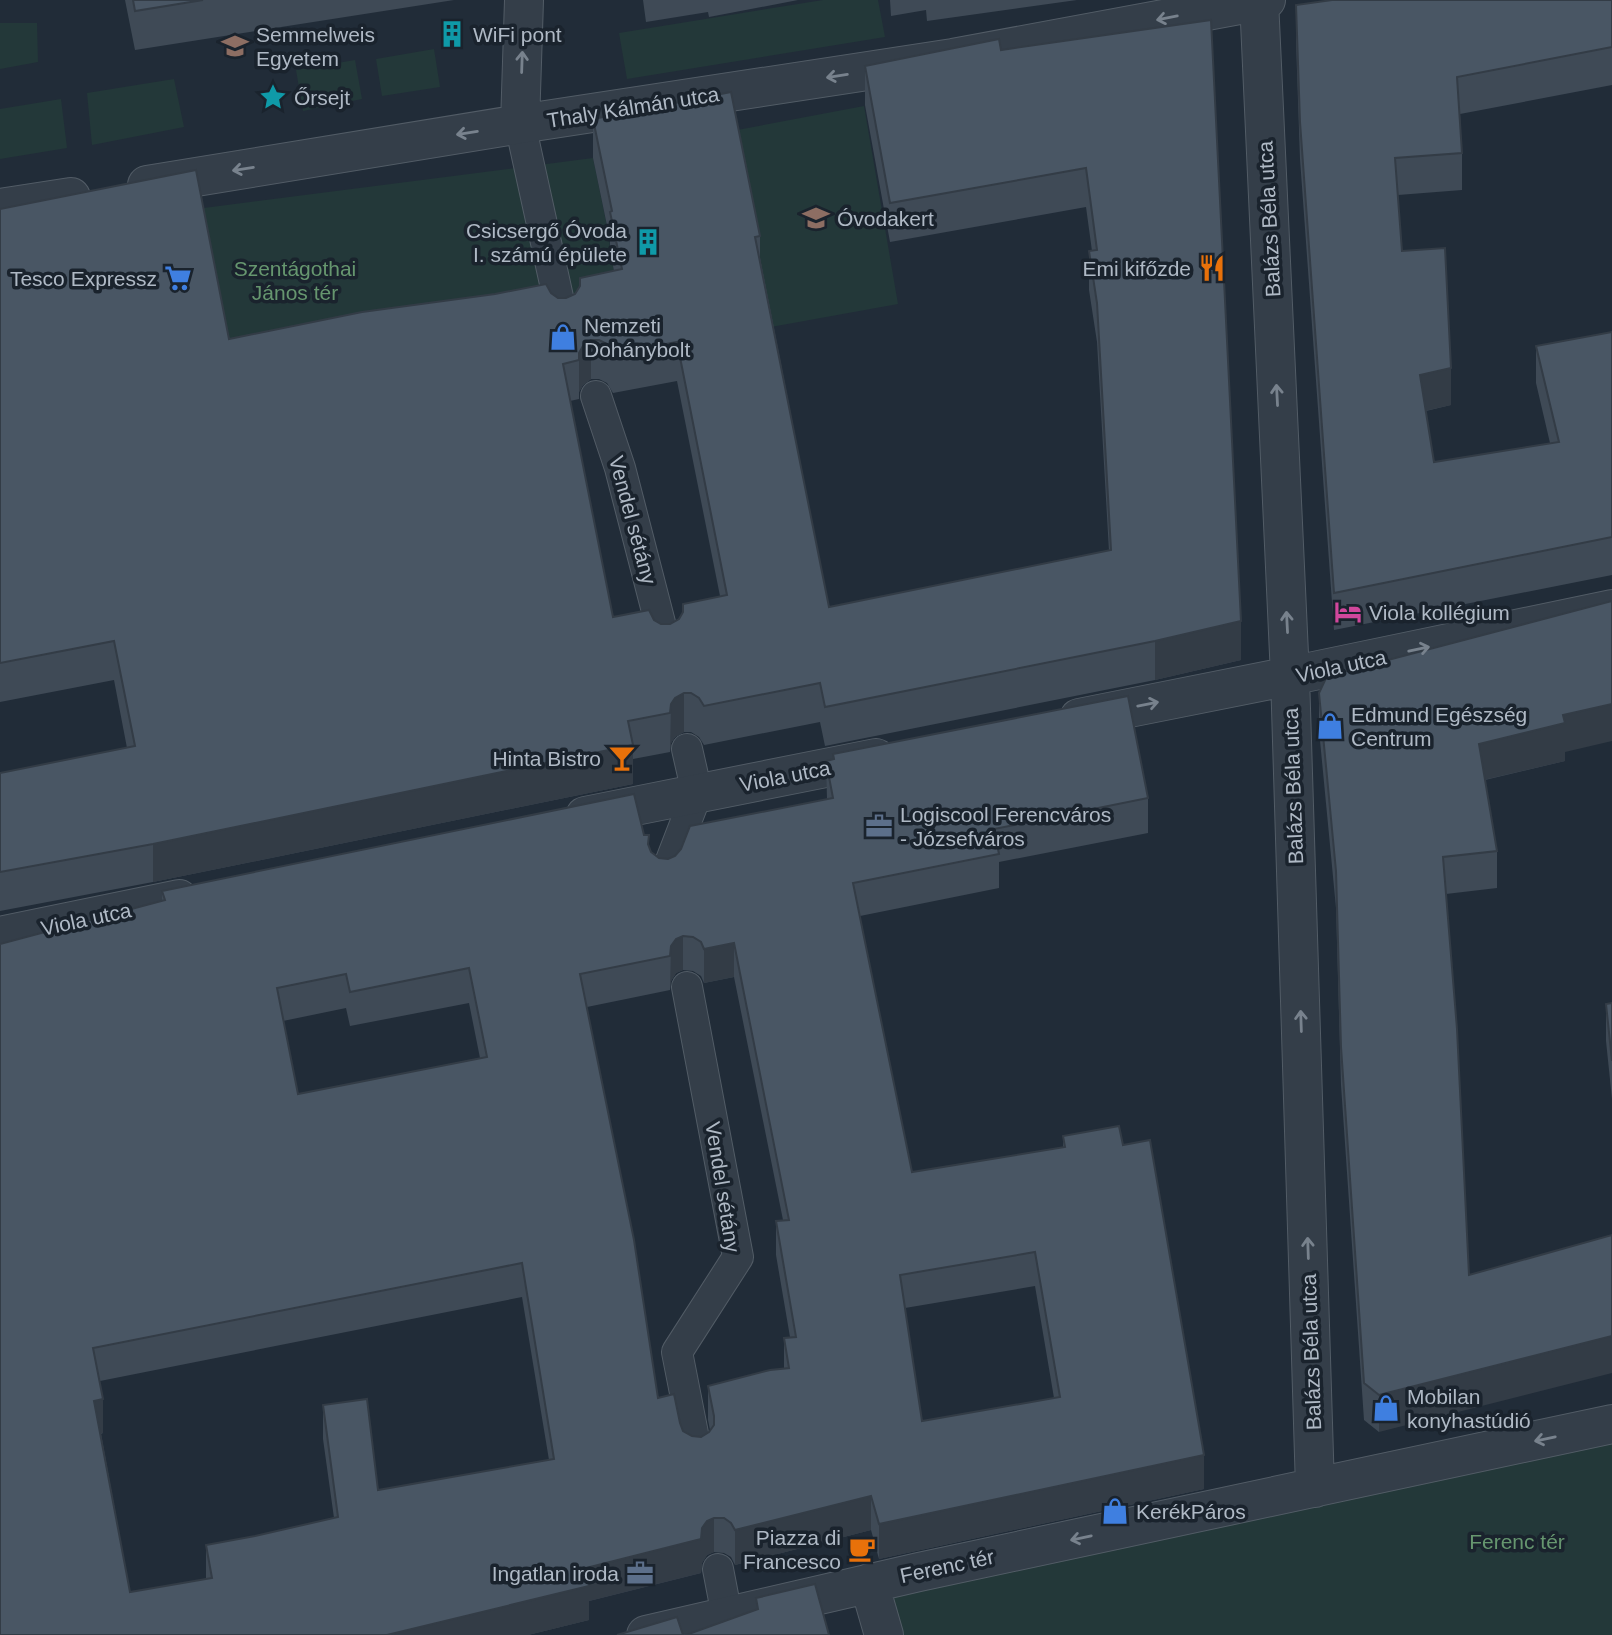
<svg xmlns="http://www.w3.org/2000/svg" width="1612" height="1635" viewBox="0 0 1612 1635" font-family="Helvetica,sans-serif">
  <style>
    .green { fill: #233839 }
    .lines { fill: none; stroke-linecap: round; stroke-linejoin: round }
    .pedestrian-casing { stroke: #525c66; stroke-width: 32 }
    .minor-casing { stroke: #525c66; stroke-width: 40 }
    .pedestrian { stroke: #343e49; stroke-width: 30 }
    .minor { stroke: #343e49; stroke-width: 38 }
    .wall { fill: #3f4a56; fill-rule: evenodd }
    .shaded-wall { fill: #333c46 }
    .building { fill: #495664; stroke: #333c46; stroke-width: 2; fill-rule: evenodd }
    .oneway { stroke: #78828d }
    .labels { text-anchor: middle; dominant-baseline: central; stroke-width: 7; stroke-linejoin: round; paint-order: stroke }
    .poi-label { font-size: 21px; fill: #afb9c5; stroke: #1a232d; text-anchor: start }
    .street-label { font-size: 21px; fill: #afb9c5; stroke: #1a232d }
    .park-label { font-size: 21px; fill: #66966f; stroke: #1a232d }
  </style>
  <rect width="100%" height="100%" fill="#212c38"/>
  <path class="green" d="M823,0H878L885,37L627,79L619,33Z
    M0,23H37L38,62L0,69Z
    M434,49L440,87L382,96L376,59Z
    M355,60L362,99L303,111L296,70Z
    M174,79L184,127L92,145L87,93Z
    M61,99L67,148L0,159V109Z
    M864,106L898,304L771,327L732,131Z
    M593,158L609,236L610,251L622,308L229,378L196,209Z
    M1612,1424V1635H884L869,1583Z"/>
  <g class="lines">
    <defs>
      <path id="pedestrian" d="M520,124L563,320
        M596,396L620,468L666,646
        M665,876L697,793L687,749
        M687,987L738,1257L677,1352L697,1454
        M718,1569L727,1616"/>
      <path id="minor" d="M1259,0L1290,676L1315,1488
        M520,124L524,0
        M147,185L520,124L953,58L1266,0
        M0,208L71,197
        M1079,718L1290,676L1612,609
        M585,816L876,758
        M0,936L179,899
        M869,1583L884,1635
        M646,1635L919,1572L1612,1424"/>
    </defs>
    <use href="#pedestrian" class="pedestrian-casing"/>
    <use href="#minor" class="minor-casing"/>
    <use href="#pedestrian" class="pedestrian"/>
    <use href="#minor" class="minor"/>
  </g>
  <path class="wall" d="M125,0H454L135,50Z
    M643,0H798L709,17L708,12L646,22Z
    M890,0H1077L927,21L926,10L891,16Z
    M1612,0V85L1460,114L1462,153V190L1398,195L1402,251L1451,405L1426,411L1434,462L1550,443L1536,383V346L1612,332V575L1334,630L1300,159L1296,42V5Z
    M1211,20L1241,660L1155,680L825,746L820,722L704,745L699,737L691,732H684L675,737L671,743L670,752L633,759V784L153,882L0,911V773L127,748L114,680L0,702V209L229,339L551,293L558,298H566L614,271L610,251V240L593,158V119L760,236V258L829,607L1109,551L1097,342L1089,290V251H1092L1086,207L890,242L865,105V66L1001,50ZM591,379H599L607,383L613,393L677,381L720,596L683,612L679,619L670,624H661L654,620L613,617L570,401L579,399V392L583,385Z
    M1319,693L1565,752V761L1485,780L1497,851V888L1446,894L1379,1432L1364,1420L1341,1085L1336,908L1319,730Z
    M833,754L1148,798V833L999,862V888L860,916L912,1172L1063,1147V1136L1123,1145L1204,1489L879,1559L871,1530L735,1565L731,1557L724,1553L714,1552L707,1555L702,1563L701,1573L589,1601V1620L528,1635H0L162,901V891L644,835L651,852L659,858L668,859L827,799L826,761L833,759ZM683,970L693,971L701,976L704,983L734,977L783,1220L776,1221V1255L790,1337L784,1338V1368L708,1386V1420L710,1430L709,1432L701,1437L692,1436L683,1431L680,1423L658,1398L587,1007L670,990L671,981L676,973ZM469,1003L480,1058L298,1094L283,1021L346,1008L350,1026ZM1035,1286L1054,1398L922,1421L905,1308ZM522,1297L549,1460L378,1490L323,1405V1439L334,1518L255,1536L206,1545V1579L130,1592L101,1434L103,1433L100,1381Z
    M1612,1003V1099L1606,1041V1004Z"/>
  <path class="shaded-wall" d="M591,340V379L583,385L579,392V353L583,346Z
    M1451,368V405L1420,412V375Z
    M1241,621V660L1155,680V641Z
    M684,693V732L675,737L671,743L670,752L671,704L675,698Z
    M1612,704V741L1565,752V761L1479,781V744L1563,715Z
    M633,745V784L153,882V844Z
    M683,936V970L676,973L671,981L670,990L671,946L676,939Z
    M734,943V977L704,983V949Z
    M1612,1336V1373L1379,1432V1395Z
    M103,1399V1433L94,1435V1401Z
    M1204,1455V1489L879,1559V1524Z
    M871,1496V1530L735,1565V1530Z
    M714,1518V1552L707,1555L702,1563L701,1573L589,1601V1620L528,1635H387L702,1528L707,1521Z"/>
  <path class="building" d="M133,0H203L135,11Z
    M1332,0H1612V47L1457,77L1462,153L1395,158L1402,251L1445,248L1451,368L1420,375L1434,462L1559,442L1536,346L1612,332V537L1334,593L1300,122L1296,5Z
    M1211,20L1241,621L1155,641L825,707L820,683L704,706L699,698L691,693H684L675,698L671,704L670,713L628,721L633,745L153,844L0,872V773L135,746L114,641L0,663V209L196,170L229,339L362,312L495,294L546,284L551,293L558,298H566L575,294L580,286V278L622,269L610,212L612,211L593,119L731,92L760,236L755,237L829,607L1111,550L1097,303L1089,251L1097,250L1086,168L890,203L865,66L999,39L1001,50ZM591,340H599L607,344L613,354L677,342L727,595L683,604V612L679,619L670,624H661L654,620L649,610L613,617L563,364L579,360V353L583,346Z
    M1612,601V704L1563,715L1565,723L1479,744L1497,851L1443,857L1457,1029L1469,1275L1612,1235V1336L1379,1395L1364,1383L1341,1047L1336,871L1319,693L1327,676Z
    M1128,696L1148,798L994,829L999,854L853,883L912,1172L1065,1147L1063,1136L1119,1126L1123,1145L1150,1140L1204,1455L879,1524L871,1496L735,1530L731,1523L724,1518H714L707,1521L702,1528L701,1539L586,1568L589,1586L387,1635H0V944L165,900L162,891L634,794L644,835H649L648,844L651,852L659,858L668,859L675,856L681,849L690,826L833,798L826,761L834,759L833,754ZM683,936L693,937L701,942L704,949L734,943L789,1220L776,1221L796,1337L784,1338L789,1368L770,1370L708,1386L714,1416V1425L709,1432L701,1437L692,1436L683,1431L680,1423L674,1394L658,1398L634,1240L580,974L670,956L671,946L676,939ZM469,968L487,1057L298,1094L277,988L346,974L350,992ZM1035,1252L1060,1397L922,1421L900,1275ZM522,1263L554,1459L378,1490L367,1399L323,1405L338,1517L255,1536L206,1545L212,1578L130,1592L94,1401L103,1399L93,1348Z
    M1612,1003V1061L1606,1004Z
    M815,1584L829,1635H686L758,1609L756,1598Z
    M677,1617L683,1635H617Z"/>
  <defs><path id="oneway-shaft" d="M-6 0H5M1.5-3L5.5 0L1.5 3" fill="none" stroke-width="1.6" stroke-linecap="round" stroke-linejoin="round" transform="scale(1.75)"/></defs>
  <g class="oneway">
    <use href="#oneway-shaft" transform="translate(1167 18) rotate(169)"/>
    <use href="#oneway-shaft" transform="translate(522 62) rotate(-88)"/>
    <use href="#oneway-shaft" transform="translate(837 76) rotate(171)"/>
    <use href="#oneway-shaft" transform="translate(467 133) rotate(171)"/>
    <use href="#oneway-shaft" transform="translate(243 169) rotate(171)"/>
    <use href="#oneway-shaft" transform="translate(1277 395) rotate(-93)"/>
    <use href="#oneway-shaft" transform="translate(1287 622) rotate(-93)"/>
    <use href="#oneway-shaft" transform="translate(1419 649) rotate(-12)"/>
    <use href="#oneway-shaft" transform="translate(1148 704) rotate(-11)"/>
    <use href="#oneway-shaft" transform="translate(1301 1021) rotate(-92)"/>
    <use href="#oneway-shaft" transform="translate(1308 1248) rotate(-92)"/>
    <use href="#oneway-shaft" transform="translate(1545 1439) rotate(168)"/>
    <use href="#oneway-shaft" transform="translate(1081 1538) rotate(168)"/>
  </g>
  <defs>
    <symbol id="building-bare" viewBox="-9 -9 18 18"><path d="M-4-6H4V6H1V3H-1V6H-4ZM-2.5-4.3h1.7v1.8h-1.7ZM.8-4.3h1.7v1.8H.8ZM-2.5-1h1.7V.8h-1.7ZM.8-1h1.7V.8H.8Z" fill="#0f9aa8" stroke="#1a232d" stroke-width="2.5" paint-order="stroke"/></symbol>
    <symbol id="university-bare" viewBox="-9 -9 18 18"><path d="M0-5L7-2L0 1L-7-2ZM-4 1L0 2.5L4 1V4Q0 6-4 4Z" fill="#8d6e63" stroke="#1a232d" stroke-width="2.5" paint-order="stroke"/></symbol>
    <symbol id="sight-bare" viewBox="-9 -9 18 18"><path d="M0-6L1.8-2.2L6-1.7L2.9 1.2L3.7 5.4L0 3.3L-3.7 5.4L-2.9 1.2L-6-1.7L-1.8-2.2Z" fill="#0f9aa8" stroke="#1a232d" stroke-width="2.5" paint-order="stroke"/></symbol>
    <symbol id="school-bare" viewBox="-9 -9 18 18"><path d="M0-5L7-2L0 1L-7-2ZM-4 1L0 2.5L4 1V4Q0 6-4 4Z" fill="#8d6e63" stroke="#1a232d" stroke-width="2.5" paint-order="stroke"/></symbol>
    <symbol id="restaurant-bare" viewBox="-9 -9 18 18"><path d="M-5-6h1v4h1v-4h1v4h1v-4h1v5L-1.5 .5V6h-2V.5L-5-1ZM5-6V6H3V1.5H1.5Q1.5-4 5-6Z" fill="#e8710a" stroke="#1a232d" stroke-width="2.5" paint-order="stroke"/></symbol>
    <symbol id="supermarket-bare" viewBox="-9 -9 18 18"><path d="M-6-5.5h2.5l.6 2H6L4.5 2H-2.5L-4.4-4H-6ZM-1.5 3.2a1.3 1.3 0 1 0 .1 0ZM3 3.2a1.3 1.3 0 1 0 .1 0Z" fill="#3f7fe0" stroke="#1a232d" stroke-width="2.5" paint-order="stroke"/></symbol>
    <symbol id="shop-bare" viewBox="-9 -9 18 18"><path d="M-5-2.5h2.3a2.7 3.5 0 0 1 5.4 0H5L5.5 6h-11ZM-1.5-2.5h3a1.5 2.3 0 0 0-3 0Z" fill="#3f7fe0" stroke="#1a232d" stroke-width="2.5" paint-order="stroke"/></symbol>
    <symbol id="hotel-bare" viewBox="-9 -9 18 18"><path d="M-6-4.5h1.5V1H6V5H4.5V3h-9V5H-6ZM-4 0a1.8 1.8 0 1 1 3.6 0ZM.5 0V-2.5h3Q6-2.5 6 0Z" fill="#d1479c" stroke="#1a232d" stroke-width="2.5" paint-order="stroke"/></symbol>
    <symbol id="bar-bare" viewBox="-9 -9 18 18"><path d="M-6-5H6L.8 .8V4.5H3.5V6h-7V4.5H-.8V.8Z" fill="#e8710a" stroke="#1a232d" stroke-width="2.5" paint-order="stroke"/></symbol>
    <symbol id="office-bare" viewBox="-9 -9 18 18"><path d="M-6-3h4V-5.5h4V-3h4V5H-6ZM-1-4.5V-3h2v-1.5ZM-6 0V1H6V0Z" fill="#5c6f8a" stroke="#1a232d" stroke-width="2.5" paint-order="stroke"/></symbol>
    <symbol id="cafe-bare" viewBox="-9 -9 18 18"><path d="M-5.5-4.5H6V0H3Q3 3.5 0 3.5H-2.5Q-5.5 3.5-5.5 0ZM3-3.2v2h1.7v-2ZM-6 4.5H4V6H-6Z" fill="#e8710a" stroke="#1a232d" stroke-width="2.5" paint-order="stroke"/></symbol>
  </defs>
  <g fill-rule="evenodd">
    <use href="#building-bare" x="433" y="15" width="38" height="38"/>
    <use href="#university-bare" x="216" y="27" width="38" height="38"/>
    <use href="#sight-bare" x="254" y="78" width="38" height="38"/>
    <use href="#school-bare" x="797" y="199" width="38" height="38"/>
    <use href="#building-bare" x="629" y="223" width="38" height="38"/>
    <use href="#restaurant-bare" x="1193" y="249" width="38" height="38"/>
    <use href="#supermarket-bare" x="159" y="259" width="38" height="38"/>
    <use href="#shop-bare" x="544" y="318" width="38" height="38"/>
    <use href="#hotel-bare" x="1329" y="593" width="38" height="38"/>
    <use href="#shop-bare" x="1311" y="707" width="38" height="38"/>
    <use href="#bar-bare" x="603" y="739" width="38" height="38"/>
    <use href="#office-bare" x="860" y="807" width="38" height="38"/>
    <use href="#shop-bare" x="1367" y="1389" width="38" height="38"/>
    <use href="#shop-bare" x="1096" y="1492" width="38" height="38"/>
    <use href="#cafe-bare" x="843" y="1530" width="38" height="38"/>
    <use href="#office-bare" x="621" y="1554" width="38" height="38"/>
  </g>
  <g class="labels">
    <g class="poi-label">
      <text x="256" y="34">Semmelweis<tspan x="256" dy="24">Egyetem</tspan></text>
      <text x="473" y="34">WiFi pont</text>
      <text x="294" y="97">Őrsejt</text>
      <text x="837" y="218">Óvodakert</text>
      <text x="627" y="230" text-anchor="end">Csicsergő Óvoda<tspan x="627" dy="24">I. számú épülete</tspan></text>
      <text x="1191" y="268" text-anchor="end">Emi kifőzde</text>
      <text x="157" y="278" text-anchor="end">Tesco Expressz</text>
      <text x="584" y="325">Nemzeti<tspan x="584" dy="24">Dohánybolt</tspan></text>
      <text x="1369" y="612">Viola kollégium</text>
      <text x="1351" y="714">Edmund Egészség<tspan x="1351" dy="24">Centrum</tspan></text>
      <text x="601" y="758" text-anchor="end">Hinta Bistro</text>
      <text x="900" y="814">Logiscool Ferencváros<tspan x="900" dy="24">- Józsefváros</tspan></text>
      <text x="1407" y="1396">Mobilan<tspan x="1407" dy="24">konyhastúdió</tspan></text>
      <text x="1136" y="1511">KerékPáros</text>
      <text x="841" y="1537" text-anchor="end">Piazza di<tspan x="841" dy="24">Francesco</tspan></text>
      <text x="619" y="1573" text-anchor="end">Ingatlan iroda</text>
    </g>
    <g class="street-label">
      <text transform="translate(633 107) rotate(-9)">Thaly Kálmán utca</text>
      <text transform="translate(1269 219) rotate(-93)">Balázs Béla utca</text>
      <text transform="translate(633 520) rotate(75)">Vendel sétány</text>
      <text transform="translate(1341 666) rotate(-12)">Viola utca</text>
      <text transform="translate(785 776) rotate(-11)">Viola utca</text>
      <text transform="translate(1293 786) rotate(-92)">Balázs Béla utca</text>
      <text transform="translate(86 919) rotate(-12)">Viola utca</text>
      <text transform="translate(723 1187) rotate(81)">Vendel sétány</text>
      <text transform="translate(1311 1352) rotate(-92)">Balázs Béla utca</text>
      <text transform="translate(947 1566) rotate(-12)">Ferenc tér</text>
    </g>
    <g class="park-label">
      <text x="295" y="268">Szentágothai<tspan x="295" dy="24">János tér</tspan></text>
      <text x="1517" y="1541">Ferenc tér</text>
    </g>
  </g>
</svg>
